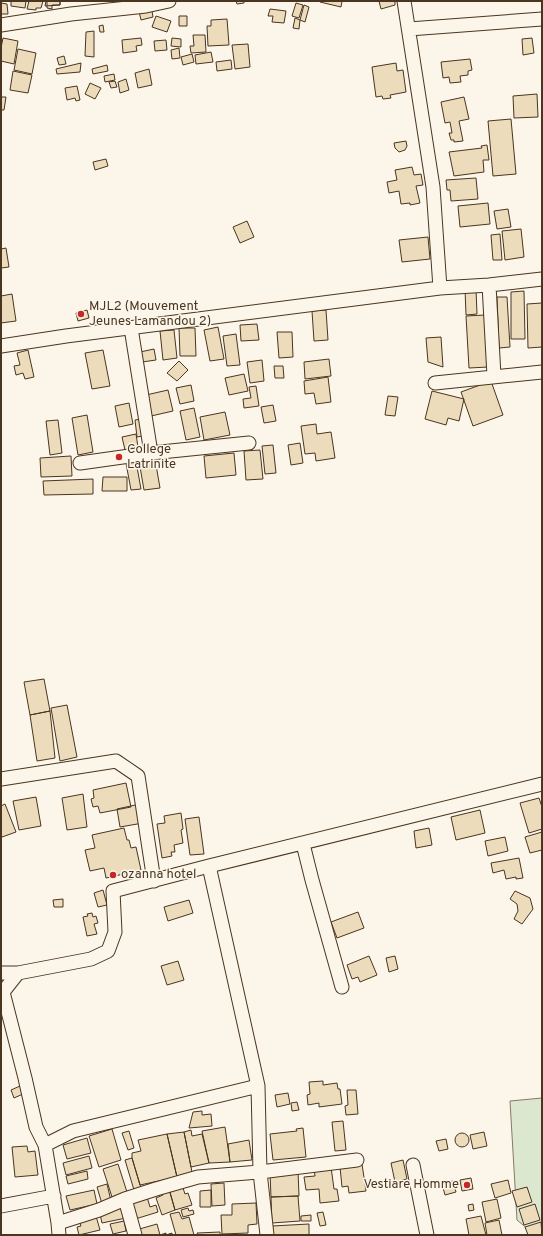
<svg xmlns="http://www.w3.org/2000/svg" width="543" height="1236" viewBox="0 0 543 1236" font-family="Overpass,sans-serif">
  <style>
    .green { fill: #dce7d0; stroke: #887966 }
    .building { fill: #ecdcbc; stroke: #4a3520 }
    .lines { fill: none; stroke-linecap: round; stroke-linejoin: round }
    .minor-casing { stroke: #4a3520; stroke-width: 15 }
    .minor { stroke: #fbf6e9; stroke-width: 13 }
    .poi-dot { fill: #c62828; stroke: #fbf6e9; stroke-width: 1.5 }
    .labels { text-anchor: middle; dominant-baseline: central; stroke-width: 3; stroke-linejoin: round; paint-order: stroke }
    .poi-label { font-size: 13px; fill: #4a3520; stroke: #fbf6e9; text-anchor: start }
  </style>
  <rect width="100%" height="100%" fill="#fbf6e9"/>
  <path class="green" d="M542,1098V1235H535L517,1220L510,1101Z"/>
  <path class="building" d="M11,1H26L25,8L11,6Z
    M29,1H43L41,8H36V10L27,9Z
    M46,1H60V5L45,6Z
    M47,1H60V5H52V9L47,8Z
    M236,1H244V3L237,4Z
    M320,1H342L341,7L320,2Z
    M379,1H395V5L381,9Z
    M1,3L7,4L8,14H1Z
    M296,3L303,5L299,18L292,16Z
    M151,5L153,17L141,20L138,7Z
    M304,5L309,7L305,22L300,20Z
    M270,9L286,11L284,23L272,22L273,16H268Z
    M156,16L171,21L167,32L152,27Z
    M179,16H187V26H179Z
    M295,18L300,20L299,29L293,28Z
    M227,19L229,45L208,46L207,26H211V20Z
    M103,25L104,32H100L99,26Z
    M94,31V57L85,56L86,32Z
    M193,35H205L206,52L191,53L190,46H194Z
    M3,38L18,41L14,64L1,61V48Z
    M141,38L142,45L136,46L137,51L123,53L122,40Z
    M172,38L181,39V47L171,46Z
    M532,38L534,53L523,55L522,39Z
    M166,40L167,50L155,51L154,41Z
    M248,44L250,67L235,69L232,45Z
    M179,48L180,58L172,59L171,50Z
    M18,49L36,53L32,74L14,70Z
    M211,52L213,62L196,64L195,55Z
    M192,54L194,62L183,65L181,57Z
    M64,56L66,64L59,65L57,58Z
    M470,59L472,70L468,71V75L460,76L461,82L450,83L449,77L443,78L441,62Z
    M231,60L232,69L217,71L216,62Z
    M81,63L80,72L57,74L56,69Z
    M396,63L397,71L403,70L406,92L390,95L391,98L383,99L382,96L376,97L372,67Z
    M107,65L108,71L93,74L92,69Z
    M149,69L152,85L138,88L135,73Z
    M13,71L32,75L28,93L10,90Z
    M114,74L115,80L105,82L104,76Z
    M126,79L129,90L120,93L118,82Z
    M115,81L117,87L111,88L109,82Z
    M90,83L101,88L95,99L85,94Z
    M77,86L80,100L76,101L75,98L67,100L65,88Z
    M537,94L538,117L514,118L513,96Z
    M1,97H6L4,110H1Z
    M464,97L469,119L459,121L463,141L454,142V140H451L449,133H452L450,122L445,123L441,102Z
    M511,119L516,174L493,176L488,121Z
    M406,141L407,146L405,150L399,152L395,148L394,143Z
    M487,145L489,160H483L484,172L454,176L449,152L482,148L481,146Z
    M106,159L108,166L95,170L93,162Z
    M412,167L414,175L421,174L423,185L416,186L420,203L410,205V203L401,204L399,191L389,193L387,182L397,180L395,170Z
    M476,178L478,199L451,201L450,190H447L446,180Z
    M488,203L490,224L460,227L458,206Z
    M508,209L511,227L497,229L494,211Z
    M247,221L254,237L240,243L233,227Z
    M521,229L524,257L505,260L502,231Z
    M500,234L502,260H493L491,235Z
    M428,237L430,259L402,262L399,240Z
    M6,248L9,267L1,268V249Z
    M465,289H476L477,314L466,315Z
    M524,291L525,339H511V292Z
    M12,294L16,321L1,323V296Z
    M497,297H507L510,347L499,348Z
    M542,303V347L528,348L527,304Z
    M87,310L89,318L78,321L76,313Z
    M326,310L328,340L314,341L312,311Z
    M485,315L488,367L469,368L466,316Z
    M257,324L259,340L241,341L240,325Z
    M218,327L224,359L210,361L204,330Z
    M179,328H195L196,356H180Z
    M174,330L177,358L163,360L160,331Z
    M277,332H292L293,357L279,358Z
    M236,334L240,365L227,366L223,336Z
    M441,337L443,367L428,362L426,338Z
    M154,349L156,360L142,362L140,352Z
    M28,350L34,377L25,379L23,373L16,375L14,366L20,365L17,353Z
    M103,350L110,386L92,389L85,353Z
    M329,359L331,376L305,379L304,362Z
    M262,360L264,381L250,383L247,362Z
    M179,361L188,370L177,381L167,373Z
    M274,366H283L284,378H275Z
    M244,374L248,391L229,395L225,378Z
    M328,377L331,402L316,404L314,393L305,394L304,381Z
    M491,381L503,415L473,426L461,392Z
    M191,385L194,401L180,404L176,388Z
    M256,386L259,406L244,408L243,399L251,398L249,387Z
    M168,390L173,411L151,416L146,395Z
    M432,391L464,399L459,421L448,418L446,425L425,419Z
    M388,396L398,397L395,416L385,415Z
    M129,403L133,424L119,427L115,406Z
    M273,405L276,421L264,423L261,407Z
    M194,408L200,437L186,440L180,411Z
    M225,412L230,435L204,440L200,417Z
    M87,415L93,452L78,455L72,418Z
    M146,418L148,435L137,437L135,420Z
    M58,420L62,453L50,455L46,421Z
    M316,424L317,434L331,432L335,458L316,461L315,453L305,454L301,426Z
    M136,434L138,447L125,450L122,437Z
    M300,443L303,463L291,465L288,445Z
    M273,445L276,473L265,474L262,446Z
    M260,450L263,479L246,480L244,451Z
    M234,453L236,475L206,478L204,456Z
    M71,456L72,476L41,477L40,458Z
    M135,456L141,489L131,490L125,458Z
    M155,459L160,488L144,490L139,461Z
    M103,477H127V491H102Z
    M93,479V494L44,495L43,481Z
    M44,679L50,711L30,715L24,682Z
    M67,705L77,757L60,761L51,708Z
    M50,711L55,758L37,761L30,715Z
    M126,783L131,807L100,813L98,806L93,807L91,799L94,798L93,790Z
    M83,794L87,827L67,830L62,798Z
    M36,797L41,826L19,830L13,801Z
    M539,798L542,807V829L529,833L520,803Z
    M5,804L16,832L2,837L1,834V806Z
    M140,804L143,823L120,827L117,809Z
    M480,810L485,833L456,840L451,817Z
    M181,813L183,829L181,830L183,843L174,845L175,852H171L172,856L162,858L157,824L165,823L164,816Z
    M199,817L204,854L190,855L185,819Z
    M124,828L127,840H129L131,848L136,847L141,870L106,878L104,868L90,871L85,850L95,848L92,835Z
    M429,828L432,845L416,848L414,831Z
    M542,832V850L530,853L525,837Z
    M505,837L508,851L488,856L485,841Z
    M519,858L523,878L516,879V877L506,879L504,870L493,873L491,863Z
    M103,890L107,905L98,907L94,893Z
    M515,891L530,898L533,909L522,924L514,919L518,911L517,904L510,899Z
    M63,899V907H54L53,900Z
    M189,900L193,913L168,921L164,907Z
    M358,912L364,928L337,938L331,922Z
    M92,913L93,917L96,916L98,923L94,924L97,934L87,936L83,917L88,916L87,914Z
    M369,956L377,975L360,982L358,977L352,979L347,965Z
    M395,956L398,969L389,972L386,958Z
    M178,961L184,980L167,985L161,966Z
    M323,1081V1085L337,1083L338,1089H340L342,1104L319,1107V1103L308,1105L307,1095L310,1094L309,1082Z
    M20,1086L23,1094L14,1098L11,1090Z
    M347,1090H356L358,1114L346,1115L345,1106L348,1105Z
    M288,1093L290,1104L277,1107L275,1095Z
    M297,1102L299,1110L292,1111L291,1103Z
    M202,1111V1115L211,1114L212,1126L189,1128L193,1112Z
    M343,1121L346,1150L335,1151L332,1122Z
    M225,1127L230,1162L209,1163L202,1131Z
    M303,1128L306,1157L273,1160L270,1134L297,1131L296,1129Z
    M112,1129L121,1160L99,1167L89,1136Z
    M191,1130L192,1136L202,1134L209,1163L191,1167L184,1132Z
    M129,1131L134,1148L128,1150L122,1133Z
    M184,1132L192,1172L177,1177L167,1134Z
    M484,1132L487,1146L473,1149L470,1135Z
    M455 1140a7 7 0 1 1 14 0a7 7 0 1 1-14 0Z
    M167,1134L177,1177L140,1185L132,1158V1153L141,1151L138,1140Z
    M87,1138L91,1153L67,1159L63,1145Z
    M446,1139L448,1149L439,1151L436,1141Z
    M249,1140L252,1160L230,1162L228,1144Z
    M27,1146L28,1152L35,1151L38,1175L15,1177L12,1147Z
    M89,1156L92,1168L66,1175L63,1163Z
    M132,1158L141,1188L134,1190L125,1160Z
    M403,1160L407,1179L395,1182L391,1163Z
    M118,1164L127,1192L112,1197L103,1169Z
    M362,1164L366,1191L349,1193L348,1186L342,1187L340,1167Z
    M331,1167L334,1189H337L339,1201L320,1203L319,1189L306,1190L304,1177L315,1176L314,1168Z
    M87,1171L88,1179L68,1184L66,1176Z
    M298,1171L299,1196L271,1197L270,1173Z
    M471,1178L473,1189L462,1191L460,1180Z
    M508,1180L511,1193L495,1198L491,1184Z
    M453,1181L456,1192L445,1195L442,1184Z
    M224,1183L225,1205L212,1206L211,1184Z
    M107,1184L111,1201L102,1204L97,1187Z
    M182,1185L185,1194L188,1193L192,1205L175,1210L169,1189Z
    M527,1187L532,1202L517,1207L512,1191Z
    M169,1189L175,1210L162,1215L156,1198L163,1195L161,1192Z
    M94,1190L97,1204L70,1210L66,1196Z
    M211,1190V1207H200V1191Z
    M298,1196L300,1221L272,1223L271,1197Z
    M147,1197L150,1207L156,1205L158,1212L132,1220L127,1204Z
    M497,1199L501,1218L486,1222L482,1202Z
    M256,1203L257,1224L248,1225V1233L222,1234L221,1215H232V1204Z
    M473,1204L474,1210L469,1211L468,1205Z
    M535,1204L540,1220L524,1225L519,1209Z
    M123,1205L126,1218L102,1223L99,1210Z
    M188,1208L189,1211L193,1210L194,1214L183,1217L181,1210Z
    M179,1212L182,1219L189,1217L194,1235H176L170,1214Z
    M323,1212L326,1225L320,1226L317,1213Z
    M311,1215V1221H301V1216Z
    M96,1216L100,1230L79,1235L77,1227L81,1226L79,1221Z
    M481,1216L486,1235H469L466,1219Z
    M499,1220L502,1235H487L485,1223Z
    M124,1221L126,1231L113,1234L110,1224Z
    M541,1222L542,1235H528L525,1227Z
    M157,1224L160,1235L166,1233V1235L172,1233V1235H137L136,1230Z
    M309,1224V1235H273L272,1226Z
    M220,1232V1235H198L197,1233Z"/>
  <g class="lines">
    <defs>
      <path id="minor" d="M404,1L433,187L440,288
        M1,25L71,14L146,6L169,1
        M409,29L542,19
        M489,285L494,376
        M131,328L151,453
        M1,346L66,336L440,288L489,285L542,279
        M435,383L542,372
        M80,463L151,453L249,443
        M1,779L116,761L138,776L154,881
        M303,844L312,880L342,987
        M209,866L258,1086L260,1172L267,1235
        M1,973H18
        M45,1145L36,1127L25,1078L3,992L18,973L91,959L108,951L115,932L113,891L209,866L542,784
        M413,1165L427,1235
        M125,1199L135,1235
        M1,1206L54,1196
        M58,1223L99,1210L125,1199L156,1189L198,1177L260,1172L357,1160
        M59,1235L58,1223L45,1145L73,1131L258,1086"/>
    </defs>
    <use href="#minor" class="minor-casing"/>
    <use href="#minor" class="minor"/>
  </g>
  <g class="poi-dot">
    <circle cx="81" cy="314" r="4"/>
    <circle cx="119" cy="457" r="4"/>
    <circle cx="113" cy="875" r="4"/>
    <circle cx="467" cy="1185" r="4"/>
  </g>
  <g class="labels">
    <g class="poi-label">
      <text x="89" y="307">MJL2 (Mouvement<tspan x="89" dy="15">Jeunes Lamandou 2)</tspan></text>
      <text x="127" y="450">College<tspan x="127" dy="15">Latrinite</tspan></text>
      <text x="121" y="875">ozanna hotel</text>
      <text x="459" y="1185" text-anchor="end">Vestiare Homme</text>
    </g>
  </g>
  <rect width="543" height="1236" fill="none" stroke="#4a3520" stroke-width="4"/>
</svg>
